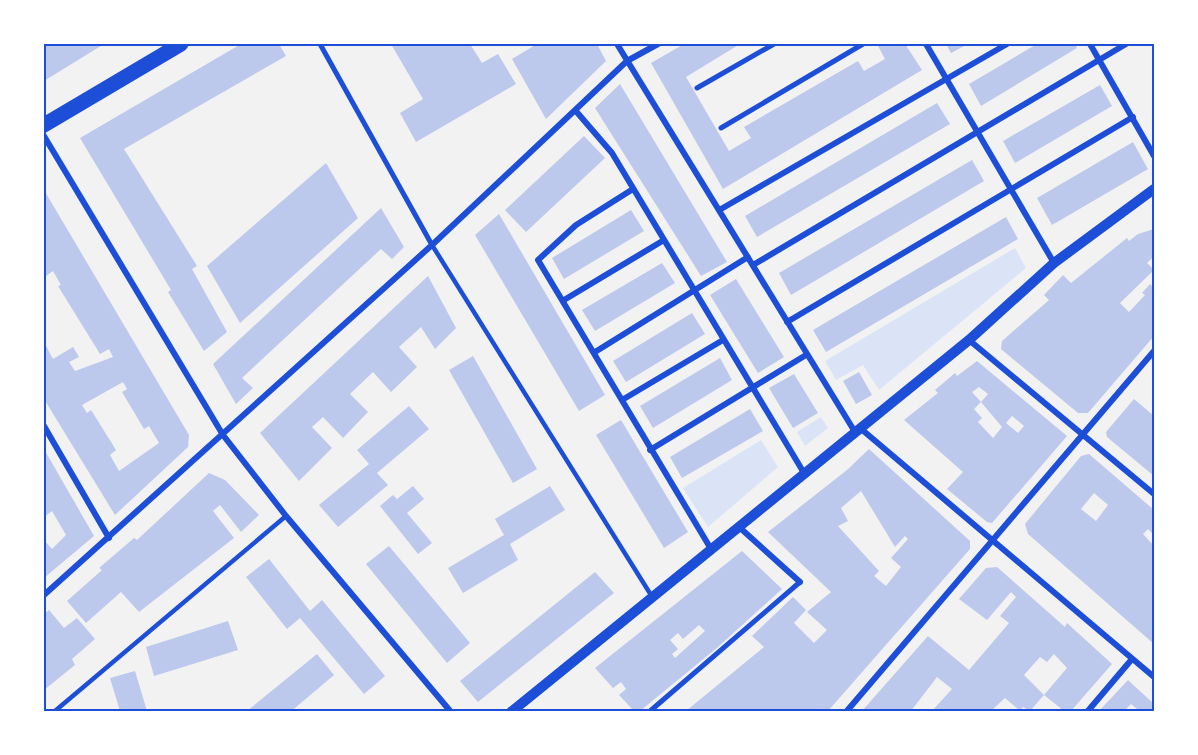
<svg xmlns="http://www.w3.org/2000/svg" width="1198" height="755" viewBox="0 0 1198 755" font-family="Inter,sans-serif">
  <style>
    .green { fill: #dbe4f7 }
    .building { fill: #bdc9ec; fill-rule: evenodd }
    .lines { fill: none; stroke-linecap: round; stroke-linejoin: round }
    .service { stroke: #1d4ed8; stroke-width: 4.5 }
    .pedestrian { stroke: #1d4ed8; stroke-width: 5 }
    .minor { stroke: #1d4ed8; stroke-width: 6 }
    .tertiary { stroke: #1d4ed8; stroke-width: 10 }
    .primary { stroke: #1d4ed8; stroke-width: 15 }
    .neatline { fill: none; stroke: #1d4ed8; stroke-width: 2 }
  </style>
  <rect width="100%" height="100%" fill="#f2f2f2"/>
  <path class="green" d="M1015,248L1026,268L879,390L863,365L836,380L825,361Z
    M821,417L828,428L805,446L797,432Z
    M761,440L778,467L708,527L683,488Z"/>
  <path class="building" d="M44,44H104L44,81Z
    M241,44H279L286,56L124,149L197,266L192,269L227,332L204,351L168,292L171,290L80,138Z
    M391,44H470L482,63L498,54L516,84L416,142L400,113L423,99Z
    M537,44H597L606,61L546,119L512,59Z
    M684,44H740L686,77L729,151L751,138L744,127L858,61L864,71L885,59L877,44H905L922,70L723,189L651,63Z
    M946,44H968L951,53Z
    M1037,44H1075L1077,48L981,106L969,84Z
    M620,84L727,262L701,276L595,108Z
    M1100,85L1112,106L1015,163L1003,141Z
    M937,103L950,124L757,237L745,216Z
    M584,136L605,158L526,232L505,210Z
    M1133,142L1148,169L1052,225L1037,198Z
    M972,160L984,181L791,295L779,273Z
    M326,163L358,218L240,323L207,266Z
    M44,190L189,435L188,447L115,515L44,399V342L53,359L73,347L79,357L69,362L75,371L113,357L109,349L100,354L58,286L61,285L53,271L46,276L44,272ZM123,382L127,389L122,392L144,429L149,426L159,443L119,471L110,455L116,450L91,410L87,413L82,405Z
    M381,208L404,247L392,259L381,249L242,378L253,388L236,404L213,364Z
    M631,210L644,231L564,279L552,258Z
    M499,214L605,395L579,411L475,235Z
    M1006,217L1018,239L826,352L813,330Z
    M1154,229V256L1147,263L1154,270L1120,303L1129,312L1145,295L1142,293L1150,284L1154,288V336L1088,413H1078L1001,349L1002,341L1049,300L1044,295L1063,275L1071,283L1127,238L1129,241L1138,234Z
    M662,263L675,283L595,331L582,310Z
    M428,276L456,328L435,349L421,327L399,347L417,367L391,392L373,372L350,394L368,412L343,438L323,417L312,427L332,448L299,481L260,433Z
    M736,279L784,357L758,373L710,295Z
    M692,313L705,334L626,382L613,361Z
    M473,356L537,469L513,483L449,370Z
    M720,358L732,380L653,428L640,406Z
    M977,361L1067,436L992,523L987,522L947,489L963,472L904,420L938,393L935,390L955,373L957,376ZM979,387L988,394L981,402L972,392ZM981,402L1002,427L993,438L978,422L982,418L974,409ZM1012,416L1024,426L1018,433L1006,423Z
    M859,372L872,395L856,404L843,381Z
    M794,374L818,413L793,428L769,388Z
    M1134,399L1154,416V476L1107,437L1106,432Z
    M409,406L429,429L377,473L388,485L338,527L319,505L369,464L357,450Z
    M750,409L763,431L682,478L670,457Z
    M621,420L688,532L664,548L596,435Z
    M44,449L94,536L44,578V540L52,549L66,535L52,511L44,517Z
    M869,449L970,541V549L828,711H762L758,709L756,711H686L764,647L752,636L793,597L806,610L794,623L814,643L827,630L807,612L831,592L768,532L847,470ZM861,491L895,547L905,536L908,539L891,558L901,567L886,586L874,576L879,571L838,526L848,521L841,508Z
    M1089,454L1154,510V535L1148,529L1143,534L1154,546V644L1028,534L1025,524L1081,456ZM1094,493L1108,505L1096,521L1081,509Z
    M209,473L225,480L259,515L241,532L220,505L213,511L234,538L139,612L121,592L86,623L67,601L102,570L99,568L134,538L137,540Z
    M413,486L424,499L407,513L432,543L418,554L380,506L393,495L397,499Z
    M550,486L565,510L510,544L518,560L463,593L448,568L504,535L495,519Z
    M389,546L470,643L447,663L366,564Z
    M742,551L782,589L718,647L640,711H634L619,695L626,689L621,682L613,688L595,668ZM699,625L705,631L675,658L672,654L678,649L670,640L678,633L683,639Z
    M269,559L310,611L322,600L385,676L364,694L300,618L287,629L246,577Z
    M997,567L1065,627L1067,623L1112,664L1071,711H1064L1044,695L1067,668L1054,654L1047,662L1040,657L1024,675L1044,695L1030,711L1023,707L1020,711L1005,698L991,711H932L952,689L937,677L911,711H862L928,636L969,670L1009,623L1000,616L1016,597L1011,592L987,620L959,599L986,568Z
    M595,572L614,593L478,702L460,681Z
    M49,610L64,628L77,618L95,639L72,659L75,665L44,690V614Z
    M228,621L238,650L154,676L146,647Z
    M317,654L334,675L295,708L291,711H247Z
    M135,671L147,711H120L110,678Z
    M1128,680L1154,704V711H1135L1137,709L1131,704L1124,711H1099Z"/>
  <g class="lines">
    <path class="service" d="M432,245L651,595
      M55,711L286,516"/>
    <path class="pedestrian" d="M320,44L432,245
      M697,88L774,44
      M721,128L863,44
      M649,712L800,582"/>
    <path class="minor" d="M617,44L855,432
      M926,44L1054,263
      M1090,44L1154,156
      M575,110L612,153L804,473
      M44,136L223,435L286,516L451,712
      M633,189L576,225L538,260L711,549
      M721,209L1007,44
      M753,265L1126,44
      M564,300L664,240
      M787,322L1133,117
      M969,340L1154,494
      M595,352L748,257
      M622,400L723,340
      M44,426L109,538
      M860,428L1154,677
      M650,450L806,355
      M738,526L800,582
      M44,595L432,245L627,61L658,44
      M846,712L1154,351
      M1087,712L1132,659"/>
    <path class="tertiary" d="M511,712L969,340L1054,263L1154,189"/>
    <path class="primary" d="M44,125L181,44"/>
  </g>
  <rect width="1198" height="755" fill="none" stroke="#ffffff" stroke-width="90"/>
  <rect x="45" y="45" width="1108" height="665" class="neatline"/>
</svg>
